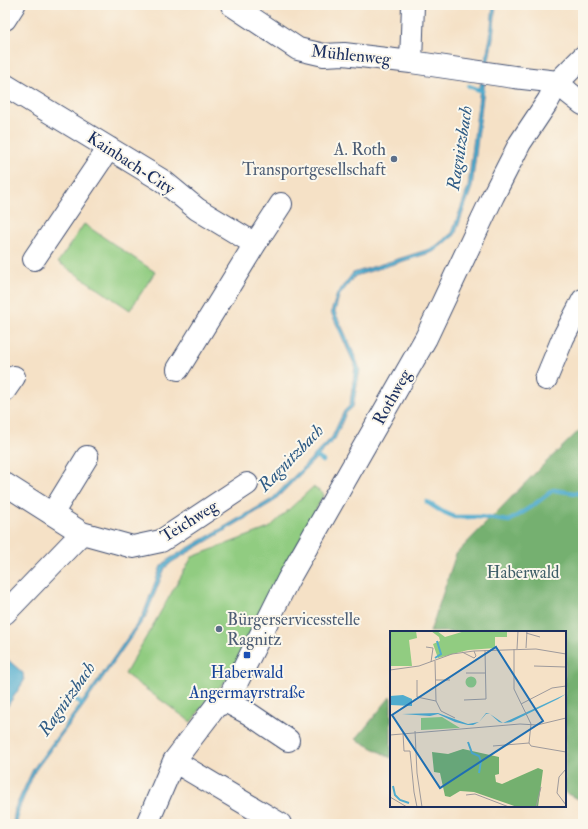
<svg xmlns="http://www.w3.org/2000/svg" width="588" height="829" viewBox="0 0 588 829" font-family="'IM FELL Double Pica',serif">
  <style>
    .green { fill: #91cc81; stroke: #567e70 }
    .forest { fill: #74b06f; stroke: #487066 }
    .water { fill: #50acce; stroke: #366e96 }
    .lines { fill: none; stroke-linecap: round; stroke-linejoin: round }
    .stream { stroke: #50acce; stroke-width: 4.5 }
    .minor-casing { stroke: #3c4a6e; stroke-width: 24 }
    .major-casing { stroke: #3c4a6e; stroke-width: 24 }
    .minor { stroke: #fff; stroke-width: 22 }
    .major { stroke: #fff; stroke-width: 22 }
    .service-dot { fill: #5c6f8a; stroke: #fbf7ec; stroke-width: 1.5 }
    .transit-dot { fill: #1a4fb4; stroke: #fbf7ec; stroke-width: 1.5 }
    .labels { text-anchor: middle; dominant-baseline: central; stroke-width: 4; stroke-linejoin: round; paint-order: stroke }
    .street-label { font-size: 17px; fill: #1b2f5e; stroke: #fbf7ec }
    .service-label { font-size: 17px; fill: #4e5e75; stroke: #fbf7ec; text-anchor: end }
    .park-label { font-size: 17px; fill: #3e5e68; stroke: #fbf7ec }
    .transit-label { font-size: 17px; fill: #164399; stroke: #fbf7ec }
    .water-label { font-size: 18px; font-style: italic; fill: #2e5b85; stroke: #fbf7ec }
    .inset-river { fill: none; stroke: #50acce; stroke-width: 2 }
    .inset-road { fill: none; stroke: #9e9a9c; stroke-width: 1 }
    .view { fill: #1f6fb2; fill-opacity: 0.15; stroke: #1f6fb2; stroke-width: 2 }
    .inset-edge { fill: none; stroke: #1b2f5e; stroke-width: 2 }
  </style>
  <rect width="100%" height="100%" fill="#fbf7ec"/>
  <filter id="ink" filterUnits="userSpaceOnUse"><feTurbulence type="fractalNoise" baseFrequency=".025" numOctaves="2"/><feDisplacementMap in="SourceGraphic" scale="8" xChannelSelector="R" yChannelSelector="G"/><feConvolveMatrix kernelMatrix="1 2 1 2 8 2 1 2 1" color-interpolation-filters="sRGB"/></filter>
  <filter id="wash" filterUnits="userSpaceOnUse"><feTurbulence type="fractalNoise" baseFrequency=".012" numOctaves="4" result="noise"/><feDisplacementMap in="SourceGraphic" scale="16" xChannelSelector="R" yChannelSelector="G"/><feGaussianBlur stdDeviation="0.9" result="paint"/><feColorMatrix in="noise" values="0 0 0 0 0 0 0 0 0 0 0 0 0 0 0 0 0 1.4 0 .05"/><feComposite in="paint" operator="in"/></filter>
  <g filter="url(#wash)">
    <rect width="100%" height="100%" fill="#f5e1c6"/>
    <path class="green" d="M84,224L155,272L130,310L58,262Z
      M313,487L324,494L228,679L210,696L191,722L125,674L192,557L269,528Z"/>
    <path class="forest" d="M583,427V801L565,793V632H430L456,554L537,471Z
      M391,696V758L356,739Z"/>
    <path class="water" d="M493,5H496L493,38L485,80L472,187L455,235L433,252L355,276L339,296L335,312L350,344L360,369L353,407L346,413L335,439L273,502L172,562L165,568L146,616L84,705L35,771L19,809L17,824H13L15,808L33,769L96,683L143,615L161,566L169,559L272,499L332,437L344,411L350,405L355,366L331,312L337,294L353,273L433,248L452,233L468,187L481,79L490,38Z
      M5,657L23,673L24,681L5,710Z"/>
    <g class="lines">
      <path class="stream" d="M469,86L482,91
        M316,456L323,461
        M427,502L441,511L455,517H480L509,521L531,507L553,490L583,494
        M75,699L82,704"/>
    </g>
  </g>
  <g filter="url(#ink)">
    <g class="lines">
      <defs>
        <path id="minor" d="M232,5L298,49L324,55L344,54L411,62L514,77L558,82
          M411,62L413,5
          M558,82L569,93L583,104
          M5,85L163,181L197,209L255,244L178,369
          M255,244L281,204
          M34,259L109,148
          M546,379L563,338L583,300
          M5,390L14,377
          M5,484L82,533L5,613
          M52,514L87,457
          M82,533L133,547L161,541L247,484
          M227,702L248,713L288,740
          M174,761L280,824
          M147,824L174,761L216,706L227,702L288,580L426,338L493,196L520,143L548,101L558,82L583,57"/>
        <path id="major" d="M5,19L14,5"/>
      </defs>
      <use href="#minor" class="minor-casing"/>
      <use href="#major" class="major-casing"/>
      <use href="#minor" class="minor"/>
      <use href="#major" class="major"/>
    </g>
  </g>
  <g class="service-dot">
    <circle cx="394" cy="159" r="4"/>
    <circle cx="219" cy="629" r="4"/>
  </g>
  <rect class="transit-dot" x="243" y="651" width="8" height="8" rx="2"/>
  <g class="labels">
    <g class="street-label">
      <text transform="translate(351 55) rotate(6)">Mühlenweg</text>
      <text transform="translate(131 163) rotate(33)">Kainbach-City</text>
      <text transform="translate(392 397) rotate(-61)">Rothweg</text>
      <text transform="translate(189 521) rotate(-32)">Teichweg</text>
    </g>
    <g class="service-label">
      <text x="386" y="149">A. Roth<tspan x="386" dy="20">Transportgesellschaft</tspan></text>
      <text x="227" y="619" text-anchor="start">Bürgerservicesstelle<tspan x="227" dy="20">Ragnitz</tspan></text>
    </g>
    <g class="park-label">
      <text x="523" y="572">Haberwald</text>
    </g>
    <g class="transit-label">
      <text x="247" y="672">Haberwald<tspan x="247" dy="20">Angermayrstraße</tspan></text>
    </g>
    <g class="water-label">
      <text transform="translate(460 148) rotate(-81)">Ragnitzbach</text>
      <text transform="translate(291 458) rotate(-46)">Ragnitzbach</text>
      <text transform="translate(67 699) rotate(-55)">Ragnitzbach</text>
    </g>
  </g>
  <g transform="translate(390 631)">
    <rect width="176" height="176" fill="#f5e1c6"/>
    <path d="M0,0H26L27,7L19,9L22,35H0ZM41,0H47L55,6L75,0H117V6H105V17L78,19L48,27L43,13L50,10L49,6ZM75.5 51a5.5 5.5 0 1 1 11 0a5.5 5.5 0 1 1-11 0ZM52,86L70,97L31,99V87Z" fill="#91cc81"/>
    <path d="M73,118L109,126V143L105,144L106,151L112,153L148,137L153,139L148,176H127L84,161L70,160L60,166L55,165L50,142L44,141L42,121L58,123Z" fill="#74b06f"/>
    <path d="M176,63L168,68L121,91L113,92L109,91L100,83H96L89,91L83,94H78L65,91L48,83L40,85L12,83L0,86L12,83L48,82L78,93L89,91L96,82L100,83L113,92ZM13,64L22,68V75L0,74V65Z" fill="#50acce"/>
    <path class="inset-river" d="M45,27L51,23L47,10M78,111L82,122L89,125L91,130L89,142M3,155L5,164L10,169L19,172"/>
    <path class="inset-road" d="M136,2L150,6M36,16L43,17L41,31M136,17L137,0M124,18V58L141,93M127,18L128,0M72,21L84,27L86,25L84,20M144,35L176,36M0,39L29,35L62,23L84,20L146,18L176,23M76,42H96M27,49V66L46,70L45,30M45,49H60M74,69L96,68L95,19M46,70L51,80L65,87M131,73L162,57L176,55M141,93L139,112L141,115L176,121M25,100L27,142L32,176M13,102L14,120H20L24,161M0,104L130,93L147,94L176,87M103,115L139,112M176,138L169,146L167,162L176,174M24,161L27,176M76,164L85,163L119,176M0,166L17,176M146,176L151,156"/>
    <path class="view" d="M106,16L153,90L50,157L2,84Z"/>
    <rect width="176" height="176" class="inset-edge"/>
  </g>
  <rect width="588" height="829" fill="none" stroke="#fbf7ec" stroke-width="20"/>
</svg>
